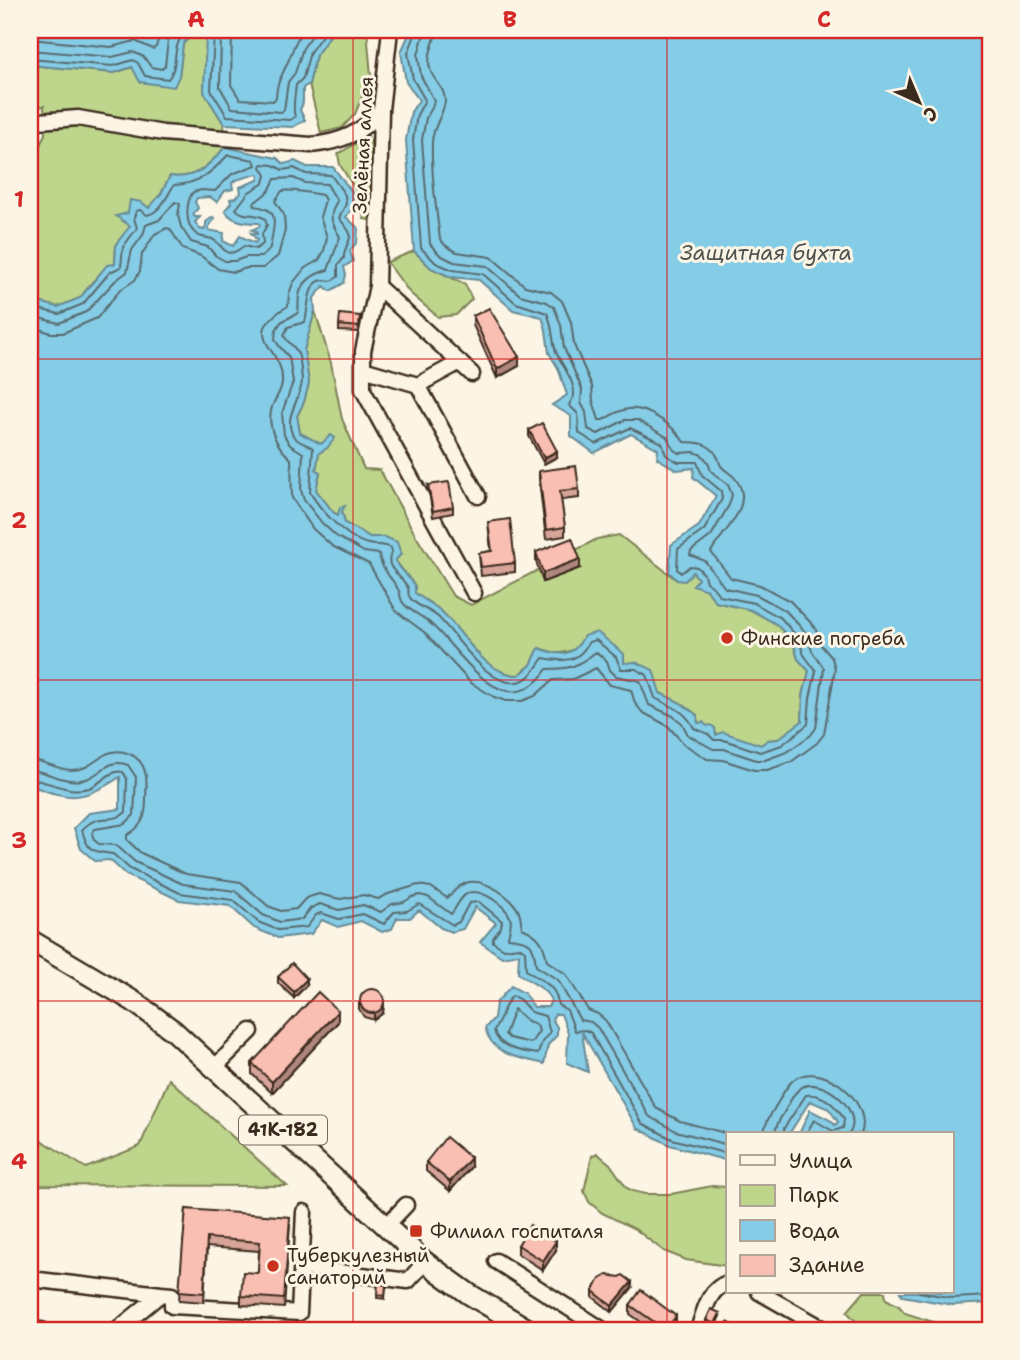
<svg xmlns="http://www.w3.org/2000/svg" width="1020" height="1360" viewBox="0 0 1020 1360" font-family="'Shantell Sans',sans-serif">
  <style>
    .green { fill: #bed58c; stroke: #7c8055; stroke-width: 2 }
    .water { fill: #85cce6; stroke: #678b96; stroke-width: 2; fill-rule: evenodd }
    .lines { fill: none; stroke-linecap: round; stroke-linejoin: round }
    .shore { stroke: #596b6e; stroke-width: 2 }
    .minor-casing { stroke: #3b2a1e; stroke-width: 19 }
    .major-casing { stroke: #3b2a1e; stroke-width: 24 }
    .minor { stroke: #fcf5e5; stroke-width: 14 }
    .major { stroke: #fcf5e5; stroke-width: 19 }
    .wall { fill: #d6a499; stroke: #3b2a1e; stroke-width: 2 }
    .shaded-wall { fill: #ae867d; stroke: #3b2a1e; stroke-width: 2 }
    .building { fill: #f9bfb2; stroke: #3b2a1e; stroke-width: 2 }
    .grid { fill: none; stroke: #d62828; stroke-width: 2; stroke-opacity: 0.55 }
    .poi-dot { fill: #c8321e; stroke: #fcf5e5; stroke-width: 2.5 }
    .labels { text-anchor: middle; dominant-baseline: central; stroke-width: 6; stroke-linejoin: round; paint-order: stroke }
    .shield { fill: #fcf5e5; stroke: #75675a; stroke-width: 2 }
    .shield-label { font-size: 18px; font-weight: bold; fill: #3b2a1e }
    .street-label { font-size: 19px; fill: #3b2a1e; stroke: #fcf5e5 }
    .poi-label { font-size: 19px; fill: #3b2a1e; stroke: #fcf5e5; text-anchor: start }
    .water-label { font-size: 21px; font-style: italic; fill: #4e5250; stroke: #fcf5e5 }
    .neatline { fill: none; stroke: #d62828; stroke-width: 2.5 }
    .grid-label { font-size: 23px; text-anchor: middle; font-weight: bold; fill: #d62828 }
  </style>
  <rect width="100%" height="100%" fill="#fcf5e5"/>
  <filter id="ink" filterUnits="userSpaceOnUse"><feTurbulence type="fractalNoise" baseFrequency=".0143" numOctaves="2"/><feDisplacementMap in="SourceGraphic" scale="14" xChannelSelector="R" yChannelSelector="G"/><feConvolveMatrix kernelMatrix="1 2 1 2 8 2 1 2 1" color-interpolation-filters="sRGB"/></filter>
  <g filter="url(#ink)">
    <path class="green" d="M334,30H367L371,76L355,114L342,128L321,133L309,84L316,55Z
      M195,31L207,34L204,92L224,124L225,147C210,165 194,180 170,176L161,194L116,244L115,264L93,281L80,298L58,307L30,300V167L45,134L44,106L30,108V65L114,73L133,67L179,76L183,44Z
      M368,136L372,147L371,220L364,219L358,194L340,165L338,154Z
      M414,251L431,268L465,284L472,299L456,315L438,317L410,293L387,262Z
      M315,311L331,363L342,419L364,469L380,470L416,536L453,596L471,605L597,539L619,535L677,580L693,572L716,602L751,610L776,624L793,642L798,659L809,671L803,696L802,722L778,739L768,740L761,745L716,735L707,727L698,723L697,715L681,703L660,693L624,663L578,648C563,655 555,654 539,648L531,665L519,675C484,675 465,634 443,613C435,605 424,600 415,593V586L395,560L385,537H370L345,523L342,511L338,515L334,513L316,490L320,473L316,470L319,453L327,448L300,433L297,416L304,402L309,383L304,350Z
      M169,1079L287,1186L30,1185V1133L86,1168L140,1146Z
      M597,1153L610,1164L627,1188L633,1191L645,1194H671L712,1186L728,1187V1266L686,1260L664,1251L635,1229L602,1213L589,1202L584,1191L592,1156Z
      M864,1292H885L886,1299L899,1306L905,1313L936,1323L943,1330H864L847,1312Z"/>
    <path class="water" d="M30,30H334L316,55L309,84L303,88V103L300,110L305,120L293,127L224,124L204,92L206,34L195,31L183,44L179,76L174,87L140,82L132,67L114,73L30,65Z
      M411,30H990V1303L953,1305L903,1296L900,1292H952V1134H799L810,1110L830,1120L835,1125L838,1122L829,1109L810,1101L789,1134H728V1161L670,1145L637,1128L582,1032L588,1072L567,1063L568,1033L561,1014H555L552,1019L557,1027V1035L548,1045L544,1064C519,1057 493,1057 485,1028L494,1018L496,1003L511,986L524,993L534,1007H548L551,1000C543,985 532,984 518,973L519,954L502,957L480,942L496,923L475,907L463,929L452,932L441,928L419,910L410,918H397L392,929L382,932L361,921L338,927L322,920L311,934L278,938L254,928L230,906L179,900L126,875L110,860L95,861L81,849L74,828L89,813L120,809V777C84,801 70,801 30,785V300L58,307L80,298L107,265L115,264L116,244L130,226L116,216L128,213L130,200L141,202L149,208L161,194L170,176C195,180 209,166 225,147L277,158L284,164L295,161L307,167H333L352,192L354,205L346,217L358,228L357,242L350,251L353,261L344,267L346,275L344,283L330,291L324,286L314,298L315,311L304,350L309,383L304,402L297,416L300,433L321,444L331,435L335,438L327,448L319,453L316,470L320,472L316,490L334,513L338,515L340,507L345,506L342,511L345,523L370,537H385L397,542L401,554L395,561L415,586V593C424,600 435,605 443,613C465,634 484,675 519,675L531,665L539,648C560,656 573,658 584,636L597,632L624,654V663L636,662L653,670L660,693L681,703L697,715L698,723L703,722L707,726L711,725L715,728L716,735L723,732L761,745L768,740L778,739L802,721L803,696L809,671L798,659L793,641L776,624L751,610L716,602L707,590L693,585L698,579L693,572L685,581L677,580L669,572L671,545L699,526L716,496L693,477L694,468L677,470L657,458L658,449L631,434L594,453L571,436V416L552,405L567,395L558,368L549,353L546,330L542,317L513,310L479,280L451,277L431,268L414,251L406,140L411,112L419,100L406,82L401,52ZM257,174L259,176L258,180L240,187L241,193L235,198L230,199L231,203L225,210C230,221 247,223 259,223L260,226L252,230L257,232V234L251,233L257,240L255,243L240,236L233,246L223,241L224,233L208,230L210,224L215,219L213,217L206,222V226L204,230L200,229L195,222L200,217H195L193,214L198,208L195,202L197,198L210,197L217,202L225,191L233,189L232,183L236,180Z"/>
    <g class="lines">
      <path class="shore" d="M212,30L214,35L211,90L227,116L290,120L295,117C292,108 295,95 296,85L303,78L310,52L326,30
        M221,30L220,87L232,108L281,112L284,110L288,82L295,73L303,48L316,30
        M232,30L231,85L240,99L273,101L276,98C277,81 280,80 286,66C293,52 293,43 303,30
        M30,39L111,47L135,41L153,49L156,47L161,30
        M30,50L112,57L133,52L144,57L151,67L162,69L165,66L168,40L175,30
        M30,59L113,66L133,60L138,63L145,76L168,79C180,65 169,50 186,30
        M30,307L59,314L83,304L110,272L121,267L123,247L137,228L134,218L136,211L140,210L147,215C161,212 167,196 174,185C199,184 211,173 228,155L254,160L256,165L232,174L215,191L202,190L193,192C186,202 184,225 196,234C200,238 207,237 212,239C226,246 223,262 244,246L256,249L263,244L262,234L267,225L265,219C257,212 243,218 236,209L249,192L264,183L266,175L261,167L262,164L273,165L283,170L294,168L306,174L331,175L345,195L346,204L339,218C342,222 349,229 350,234C352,240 343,248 344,258L338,265V277L331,281C306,274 309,308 305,322L288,327L284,335C287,343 294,345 297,352C301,358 301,372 302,379C303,398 281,417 294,437C298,442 308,445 313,448L310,492C320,510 347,539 368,544C376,546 383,544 391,548L392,552C382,568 402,575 408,588C410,595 406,593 411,599C418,607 430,610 438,617C456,634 490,692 521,681C531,678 537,666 543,658C564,661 577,664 589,642L596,640L616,657L621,669H636L647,675L655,698C673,708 684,709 694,728L708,734L714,740H724L760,752L782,745L808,724L810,698L816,671L804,655L798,638L781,618L754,603L720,596L712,586L706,582L704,574L697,567L690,566L681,573L677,569L678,549L704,530L722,499L721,491L702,475L697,462H678L666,455L662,443L630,428L596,444L579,433L578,414L569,405C570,403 574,397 574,395C575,381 561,364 556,352C552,339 553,326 547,313L516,303L483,274L453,270L436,263L421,248L413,140L417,115L425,100L413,79L408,53L417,30
        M30,316L59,323L86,312L115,281L127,272L132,250L143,235L146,225L159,220L175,202L180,204L178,215L181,227L191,242L208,247L216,256L225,261H235L246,257H261C271,251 270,247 272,237C275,220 278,209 255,206L254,203L269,191L275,179L293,178L305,183L327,184L337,201C328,216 331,222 340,237L328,270C315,273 301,282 299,296C298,302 299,308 298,313L281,322L276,330L275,339L279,346L289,357L293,382L282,413L284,435L290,445L303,453L301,490L304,500L322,523L336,536L364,552L379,554C382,573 391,575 399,591C401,596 400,601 405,605C413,613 424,617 431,624C461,651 505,730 547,669C572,669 577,666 596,652L607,661L610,670L616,676L640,681L649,705L673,716L682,723L688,735L713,749H724L756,760H765L787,752L811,735L816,728L824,668L812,651L806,633L786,611L757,595L725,588L705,561L690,555L691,551L711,536L729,505L732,495L728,485L711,471L708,462L702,455L694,452L680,453L674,450L667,437L637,420H625L598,434L588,429L586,412L581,403L582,389L564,348L561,325L554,307L547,302L520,295L487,266L454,262L440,255L430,244L422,140L426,118L432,108L434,100L421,76L418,55L425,30
        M30,326L51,333H63L97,318L120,290L135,280L140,271L142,254L155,234L167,228L170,229L183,249L201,256L218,269L234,272L247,268H263L278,256L285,230L284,215L275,201L282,191C290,189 312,193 322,195L325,200L320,217L327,237L324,251L319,260L305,268L293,283L289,294L288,306C236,337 285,348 282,382C282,391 275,398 272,407C266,427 277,447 291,459L292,498L313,529L332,546L369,564L396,611L424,632L471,683L494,697L506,701H522L535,696L553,680L573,679L596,668L610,685L631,690L635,703L642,712L668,726L684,744L707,759L723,760L754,770H767L791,762L817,743L824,734L835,669L832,658L821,645L815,627L790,601L760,585L731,578L711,552C721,533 755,506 737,481C733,474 726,472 721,466C720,465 718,457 717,456C710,443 697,442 684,442C674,426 647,406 628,409C619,410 610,416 603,420H599L593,401L592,386L574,345L571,322L562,301L551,292L525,286L491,257L457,252L446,246L440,239C436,208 431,173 432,142C433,125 444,114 445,101C445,88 435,82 431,72C425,56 435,45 436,30
        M30,760C44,760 57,770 72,770C87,770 94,761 106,754C122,747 141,755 145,772C148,781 146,791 146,800C146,817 142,827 127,835V840L141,853L186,874L241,882L268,906L281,911L296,909L306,898L319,894L340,899L364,895L378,899L388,894L418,885L431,887L447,898C454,892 459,884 469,882C486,879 512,897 519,912C521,917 521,922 522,928C539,935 544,943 547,961L566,974L588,1010L598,1014L606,1021L656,1108L680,1121L729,1134
        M30,770C49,771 65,785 86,779C102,774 109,757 128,765L136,777L134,815L125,824L95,829L92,833L94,840L99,844L116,845L135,862L183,884L235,891L263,915L280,922L302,919L311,908L320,904L339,910L363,905L381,912L392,904L404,902L412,897L420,895L428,897L451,914C457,908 459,897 468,893C481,888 505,905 510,917C513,925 508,932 508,938C532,941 533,941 536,966L558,980L580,1020L591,1022L598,1028L649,1116L676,1131L728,1145
        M30,779C50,781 67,794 89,788C101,784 110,769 123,772L127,779L126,812C113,825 98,811 82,830C88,853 93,851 113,854L130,869L180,893L233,900L258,922L278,930L307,927L316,915L321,913L339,919L363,914L384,924L394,912L407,911L419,904L453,925L459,922L469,903L479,902L502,921L501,927L493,938V942L504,949L519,947L525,951L526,970C540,981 557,984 558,1005L567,1010L575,1031L585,1030L591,1033L642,1123L672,1139L728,1154
        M512,996L519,999L531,1012L545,1016L550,1032L542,1042L538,1054C522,1052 497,1048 494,1030C502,1019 502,1007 512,996Z
        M514,1009L526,1020L537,1025L539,1031L531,1043L509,1038L505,1034Z
        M764,1134C765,1122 771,1114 777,1104C782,1095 787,1084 796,1078C825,1062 873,1102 861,1134
        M775,1134C775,1125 781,1118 786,1109C790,1102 794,1091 802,1087C823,1076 865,1111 849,1134
        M784,1134V1128L806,1095C823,1093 836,1106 844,1119L843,1128L833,1131L814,1120L806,1134
        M919,1292L953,1298L990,1296"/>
      <defs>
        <path id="minor" d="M390,30L381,110L377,286L363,351V390L474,593
          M30,127L39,121L78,118L163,133L311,145C342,142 362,133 381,110
          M377,286L472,374
          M363,369L418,385L460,362
          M418,385L478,496
          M215,1067L251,1031
          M386,1226L406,1205
          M496,1261L603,1330
          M301,1267L408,1281L425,1262
          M30,1279L161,1294L117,1330
          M759,1292L826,1330
          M161,1294L172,1295V1306L299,1313L304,1212
          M30,1330H42
          M698,1330C704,1313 708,1288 728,1283"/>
        <path id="major" d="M30,940L133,1001L174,1031L425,1262L469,1294L529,1330"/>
      </defs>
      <use href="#minor" class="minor-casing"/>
      <use href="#major" class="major-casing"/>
      <use href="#minor" class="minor"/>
      <use href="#major" class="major"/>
    </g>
    <path class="wall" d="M360,316L359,332L339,331V325Z
      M473,316L519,366L497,378L473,325Z
      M529,430L557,457L544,464L529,436Z
      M539,471L579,489V498L561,500L565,527V536L546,539L539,480Z
      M428,485L453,507V513L433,517Z
      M488,522L515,563V572L481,576L479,553L491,551Z
      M536,552L580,568L543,582L536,561Z
      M278,977L307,985L294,998L278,983Z
      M359,1003L384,1005L383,1013L374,1020L364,1017L359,1009Z
      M338,1022L272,1093L252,1074V1063Z
      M426,1162L471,1167L450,1191L426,1171Z
      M186,1209L290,1225L284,1308L241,1305V1296L258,1273L259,1251L207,1247L204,1302L179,1300Z
      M518,1245L556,1250L543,1270L518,1254Z
      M378,1284L386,1285L385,1299L377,1298Z
      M632,1288L612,1312L593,1297V1291Z
      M630,1305L676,1325L672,1330H652L630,1314Z
      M720,1316L715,1327L706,1323V1320Z"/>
    <path class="shaded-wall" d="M519,357V366L497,378V369Z
      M557,451V457L544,464V458Z
      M580,559V568L543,582V573Z
      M34,843V849L30,861V855Z
      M307,979V985L294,998V992Z
      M384,999L383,1013L374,1020V1014Z
      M338,1011V1022L272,1093V1082Z
      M471,1158V1167L450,1191V1182Z
      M556,1241V1250L543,1270V1261Z
      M632,1282V1288L612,1312V1306Z
      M676,1316V1325L672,1330H666Z"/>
    <path class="building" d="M489,308L519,357L497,369L473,316Z
      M340,314L360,316L359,327L339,325Z
      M542,423L557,451L544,458L529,430Z
      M576,466L579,489L560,491L565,527L546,530L539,471Z
      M449,482L453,507L433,511L428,485Z
      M510,519L515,563L481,567L479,553L492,551L488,522Z
      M572,538L580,559L543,573L536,552Z
      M30,841L34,843L30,855Z
      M292,963L307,979L294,992L278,977Z
      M360 1001a12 12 0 1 1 24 0a12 12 0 1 1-24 0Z
      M318,992L338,1011L272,1082L252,1063Z
      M446,1137L471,1158L450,1182L426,1162Z
      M186,1209L290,1217L284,1299L241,1296L243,1272L258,1273L260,1242L207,1238L204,1293L179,1291Z
      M530,1225L556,1241L543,1261L518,1245Z
      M607,1275L620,1277L623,1275L632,1282L612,1306L593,1291L600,1279Z
      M378,1284L386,1285L385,1296L377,1295Z
      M641,1290L676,1316L666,1330L630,1305Z
      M711,1309L720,1313L715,1324L706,1320Z
      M728,1322L741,1330H721Z"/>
  </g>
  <path class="grid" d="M353,30V1330M667,30V1330M30,359H990M30,680H990M30,1001H990"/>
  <g class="poi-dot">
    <circle cx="727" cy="638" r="7"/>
    <rect x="409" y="1224" width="14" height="14" rx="3.5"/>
    <circle cx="273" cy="1266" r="7"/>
  </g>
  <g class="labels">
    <rect class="shield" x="239" y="1115.5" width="88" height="29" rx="5"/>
    <g class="shield-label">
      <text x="283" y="1130">41К-182</text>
    </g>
    <g class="street-label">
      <text transform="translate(363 145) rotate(-87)">Зелёная аллея</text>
    </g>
    <g class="poi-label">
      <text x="741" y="638">Финские погреба</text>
      <text x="430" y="1231">Филиал госпиталя</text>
      <text x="287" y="1255">Туберкулезный<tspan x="287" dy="22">санаторий</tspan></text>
    </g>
    <g class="water-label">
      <text x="766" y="253">Защитная бухта</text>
    </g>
  </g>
  <rect width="1020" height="1360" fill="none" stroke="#fcf5e5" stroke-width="77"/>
  <rect x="726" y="1132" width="228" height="161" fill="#fcf5e5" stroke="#afa495" stroke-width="2"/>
  <rect x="740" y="1155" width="35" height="10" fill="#fcf5e5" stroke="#afa495" stroke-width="2"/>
  <text x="789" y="1168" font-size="21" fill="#3b2a1e">Улица</text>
  <rect x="740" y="1185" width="35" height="21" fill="#bed58c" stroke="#afa495" stroke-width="2"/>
  <text x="789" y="1202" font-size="21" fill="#3b2a1e">Парк</text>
  <rect x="740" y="1220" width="35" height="21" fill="#85cce6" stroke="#afa495" stroke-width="2"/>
  <text x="789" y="1238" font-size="21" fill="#3b2a1e">Вода</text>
  <rect x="740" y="1255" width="35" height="21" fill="#f9bfb2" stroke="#afa495" stroke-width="2"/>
  <text x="789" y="1272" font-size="21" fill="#3b2a1e">Здание</text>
  <g transform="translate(919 102) rotate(136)" stroke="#fcf5e5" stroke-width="5" paint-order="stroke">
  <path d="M0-5L12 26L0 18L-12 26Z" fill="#3b2a1e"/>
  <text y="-10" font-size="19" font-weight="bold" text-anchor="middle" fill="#3b2a1e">С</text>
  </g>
  <rect x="38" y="38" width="944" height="1284" class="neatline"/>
  <g class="grid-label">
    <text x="196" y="27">A</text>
    <text x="510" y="27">B</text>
    <text x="824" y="27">C</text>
    <text x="19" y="207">1</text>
    <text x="19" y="528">2</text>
    <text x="19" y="848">3</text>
    <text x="19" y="1169">4</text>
  </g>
</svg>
